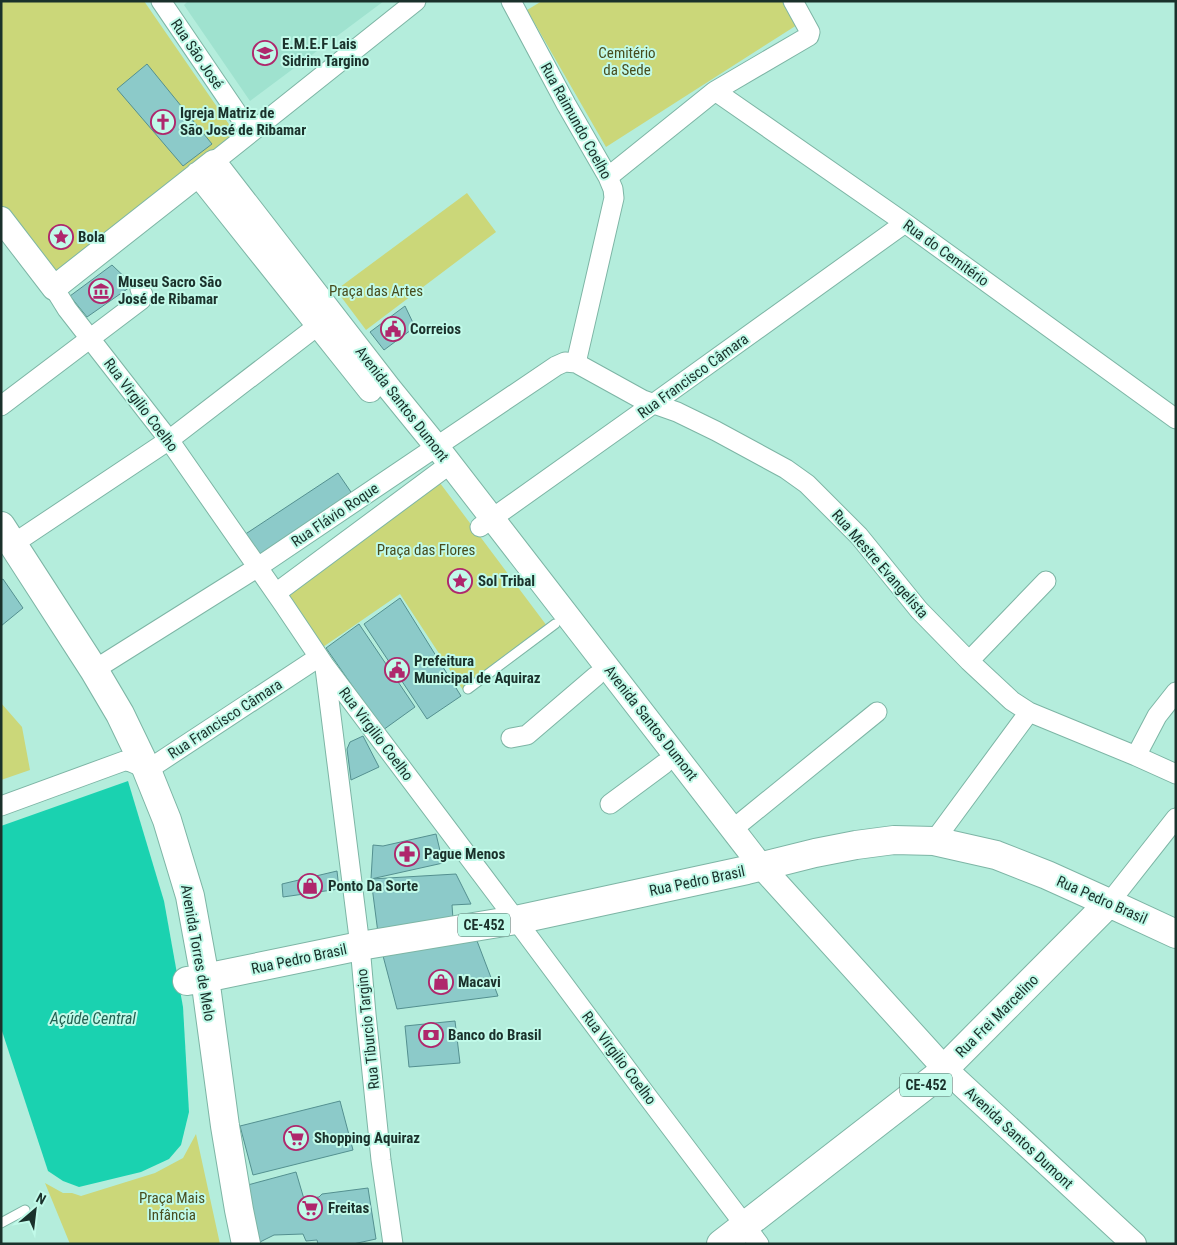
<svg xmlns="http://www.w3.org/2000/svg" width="1177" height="1245" viewBox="0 0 1177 1245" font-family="'Roboto Condensed',sans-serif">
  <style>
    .built { fill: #9fe2cf }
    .green { fill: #cbd779 }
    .water { fill: #1ad2b0 }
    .building { fill: #8ccac9; stroke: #549090 }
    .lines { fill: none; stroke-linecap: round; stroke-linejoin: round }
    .service-casing { stroke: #7db5a5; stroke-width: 11 }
    .minor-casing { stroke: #7db5a5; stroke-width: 21 }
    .tertiary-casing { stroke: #7db5a5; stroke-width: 26 }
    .primary-casing { stroke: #7db5a5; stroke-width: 30 }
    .service { stroke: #fff; stroke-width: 9 }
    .minor { stroke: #fff; stroke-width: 19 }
    .tertiary { stroke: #fff; stroke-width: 24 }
    .primary { stroke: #fff; stroke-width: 28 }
    .labels { text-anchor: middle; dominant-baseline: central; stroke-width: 4; stroke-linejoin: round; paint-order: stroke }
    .shield { fill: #c1fae9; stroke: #4c6d64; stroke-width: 1 }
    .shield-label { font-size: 14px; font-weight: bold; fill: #1a312b }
    .poi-label { font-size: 15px; font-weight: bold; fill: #1a312b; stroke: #c1fae9; text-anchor: start }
    .park-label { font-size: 15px; fill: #484d1e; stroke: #c1fae9 }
    .street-label { font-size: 15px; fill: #1a312b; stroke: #c1fae9 }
    .water-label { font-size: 16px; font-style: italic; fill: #216051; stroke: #c1fae9 }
  </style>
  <rect width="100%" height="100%" fill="#b4eddc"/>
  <path class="built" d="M188,1H384L250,101L184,5Z"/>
  <path class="green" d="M1,1H144L235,133L54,272L1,208Z
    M542,1H783L797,25L606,147L527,10Z
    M467,193L496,232L366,330L336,290Z
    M437,479L547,626L463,690L400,594L323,647L284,590Z
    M1,703L22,727L30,770L1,780Z
    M196,1134L220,1244H70L45,1183L63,1193H72L81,1196L155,1173L183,1158Z"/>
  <path class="water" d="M128,781L164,901L183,1007L189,1112L181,1145L169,1159L141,1172L79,1187L63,1181L48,1171L1,1028V826Z"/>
  <path class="building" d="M147,64L212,144L183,166L117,89Z
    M112,265L133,285L87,317L70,296Z
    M405,306L415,327L384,350L370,332Z
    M338,473L353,495L257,556L244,535Z
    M3,579L23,608L1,626V580Z
    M400,598L461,696L427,719L364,624Z
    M359,624L415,707L383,730L326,648Z
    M363,736L379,767L351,780L347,749L350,742Z
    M436,834L443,863L371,879L373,845L383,846Z
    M337,871L339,889L283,897L282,884Z
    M456,874L471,904L452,905L453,919L378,933L371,879Z
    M474,933L498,996L397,1009L382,952Z
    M455,1021L460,1063L409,1067L405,1026Z
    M340,1101L353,1150L253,1175L240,1126Z
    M296,1172L304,1199L319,1197L322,1194L368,1188L376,1239L353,1244H318L317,1240L306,1241L303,1234L274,1235L260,1242L252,1208L244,1186Z"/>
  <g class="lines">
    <defs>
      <path id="service" d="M468,689L555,624
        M1,1223L25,1210"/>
      <path id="minor" d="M161,1L250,132
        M511,1L566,104L608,177L613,189L614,198L576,363
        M715,91L905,223L1176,419
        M214,162L416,1
        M608,177L715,91L809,36L810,32L793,1
        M54,288L67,309L169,440L284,605L325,666L516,920L647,1096L759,1244
        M1,406L141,300L143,295L140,289
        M480,527L653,404L905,223
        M13,544L169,440L329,317
        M276,593L450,464
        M969,661L1046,581
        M325,668L360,946L366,1014L381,1160L393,1244
        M94,670L258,567L556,366L565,362L576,363L643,400L677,412L716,431L786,469L807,484L859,536L919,610L969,661L1012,701L1029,712L1136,756L1176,774
        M511,738L527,735L596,676
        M1136,756L1157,716L1176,692
        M610,804L664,764
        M1,806L124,761C136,761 139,770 152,767L319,657
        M733,829L877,712
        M934,841L1029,712
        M1109,903L1176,818"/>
      <path id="tertiary" d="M198,174L370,390
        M1,219L54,288L214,162L389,388L437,447L761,866L945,1069L1134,1244"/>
      <path id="primary" d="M1,526L94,670L120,714L146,768L167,820L190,896L205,978L225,1126L239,1210L246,1244
        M187,981L205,978L360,946L516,920L747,870L815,853L856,845L894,840L934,841L996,855L1047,875L1109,903L1176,934
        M721,1244L935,1078L1109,903"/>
    </defs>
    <use href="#service" class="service-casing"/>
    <use href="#minor" class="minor-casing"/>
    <use href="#tertiary" class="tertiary-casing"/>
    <use href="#primary" class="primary-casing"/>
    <use href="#service" class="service"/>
    <use href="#minor" class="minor"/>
    <use href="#tertiary" class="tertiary"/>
    <use href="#primary" class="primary"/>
  </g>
  <defs>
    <symbol id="school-ring" viewBox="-11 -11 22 22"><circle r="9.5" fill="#c1fae9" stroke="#af276c" stroke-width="1.5"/><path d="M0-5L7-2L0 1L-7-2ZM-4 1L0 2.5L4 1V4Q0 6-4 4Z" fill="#af276c"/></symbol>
    <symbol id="church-ring" viewBox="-11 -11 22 22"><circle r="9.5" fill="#c1fae9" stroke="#af276c" stroke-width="1.5"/><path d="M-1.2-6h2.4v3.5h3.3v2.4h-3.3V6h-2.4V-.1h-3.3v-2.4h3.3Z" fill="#af276c"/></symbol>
    <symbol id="sight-ring" viewBox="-11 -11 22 22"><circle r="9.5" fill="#c1fae9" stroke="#af276c" stroke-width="1.5"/><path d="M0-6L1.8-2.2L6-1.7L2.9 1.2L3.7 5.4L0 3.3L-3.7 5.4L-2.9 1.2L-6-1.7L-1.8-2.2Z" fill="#af276c"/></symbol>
    <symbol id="museum-ring" viewBox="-11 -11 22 22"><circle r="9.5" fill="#c1fae9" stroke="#af276c" stroke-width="1.5"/><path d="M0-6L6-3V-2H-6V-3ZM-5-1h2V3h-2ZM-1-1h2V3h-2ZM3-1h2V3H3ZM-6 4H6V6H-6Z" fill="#af276c"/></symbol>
    <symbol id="civic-ring" viewBox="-11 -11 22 22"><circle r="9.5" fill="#c1fae9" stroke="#af276c" stroke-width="1.5"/><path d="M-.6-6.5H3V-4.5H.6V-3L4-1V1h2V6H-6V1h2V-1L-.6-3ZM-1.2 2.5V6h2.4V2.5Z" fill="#af276c"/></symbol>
    <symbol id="pharmacy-ring" viewBox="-11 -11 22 22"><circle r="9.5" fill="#c1fae9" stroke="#af276c" stroke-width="1.5"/><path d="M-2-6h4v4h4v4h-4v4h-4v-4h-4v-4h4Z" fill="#af276c"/></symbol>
    <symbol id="shop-ring" viewBox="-11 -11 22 22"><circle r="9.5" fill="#c1fae9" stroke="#af276c" stroke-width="1.5"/><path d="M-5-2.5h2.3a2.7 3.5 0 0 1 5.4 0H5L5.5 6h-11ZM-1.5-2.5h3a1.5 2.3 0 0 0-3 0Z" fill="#af276c"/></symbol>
    <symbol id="bank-ring" viewBox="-11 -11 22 22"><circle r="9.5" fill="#c1fae9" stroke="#af276c" stroke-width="1.5"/><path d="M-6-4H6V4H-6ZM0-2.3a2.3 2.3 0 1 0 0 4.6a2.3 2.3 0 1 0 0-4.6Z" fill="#af276c"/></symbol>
    <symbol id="supermarket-ring" viewBox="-11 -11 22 22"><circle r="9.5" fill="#c1fae9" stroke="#af276c" stroke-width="1.5"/><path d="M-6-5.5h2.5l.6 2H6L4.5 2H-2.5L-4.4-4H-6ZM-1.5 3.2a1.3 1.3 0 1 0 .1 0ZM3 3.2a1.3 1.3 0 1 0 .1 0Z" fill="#af276c"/></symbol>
  </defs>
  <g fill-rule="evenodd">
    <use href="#school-ring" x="251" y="39" width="28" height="28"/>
    <use href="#church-ring" x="149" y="108" width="28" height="28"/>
    <use href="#sight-ring" x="47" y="223" width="28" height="28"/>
    <use href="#museum-ring" x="87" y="277" width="28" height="28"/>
    <use href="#civic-ring" x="379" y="315" width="28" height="28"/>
    <use href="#sight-ring" x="446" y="567" width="28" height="28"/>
    <use href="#civic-ring" x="383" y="656" width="28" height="28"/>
    <use href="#pharmacy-ring" x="393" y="840" width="28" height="28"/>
    <use href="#shop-ring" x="296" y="872" width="28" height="28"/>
    <use href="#shop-ring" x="427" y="968" width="28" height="28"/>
    <use href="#bank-ring" x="417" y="1021" width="28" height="28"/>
    <use href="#supermarket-ring" x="282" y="1124" width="28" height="28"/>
    <use href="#supermarket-ring" x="296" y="1194" width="28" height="28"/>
  </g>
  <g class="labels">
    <g class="shield">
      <rect x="458" y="913.5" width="52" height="23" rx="4"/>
      <rect x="900" y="1073.5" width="52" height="23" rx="4"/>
    </g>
    <g class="shield-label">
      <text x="484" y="925">CE-452</text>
      <text x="926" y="1085">CE-452</text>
    </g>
    <g class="poi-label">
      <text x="282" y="44">E.M.E.F Lais<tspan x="282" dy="17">Sidrim Targino</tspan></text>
      <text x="180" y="113">Igreja Matriz de<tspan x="180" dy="17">São José de Ribamar</tspan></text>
      <text x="78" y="237">Bola</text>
      <text x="118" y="282">Museu Sacro São<tspan x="118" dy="17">José de Ribamar</tspan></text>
      <text x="410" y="329">Correios</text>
      <text x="478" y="581">Sol Tribal</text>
      <text x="414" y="661">Prefeitura<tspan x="414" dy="17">Municipal de Aquiraz</tspan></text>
      <text x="424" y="854">Pague Menos</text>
      <text x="328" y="886">Ponto Da Sorte</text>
      <text x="458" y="982">Macavi</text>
      <text x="448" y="1035">Banco do Brasil</text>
      <text x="314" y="1138">Shopping Aquiraz</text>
      <text x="328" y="1208">Freitas</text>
    </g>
    <g class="park-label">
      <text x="627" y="53">Cemitério<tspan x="627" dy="17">da Sede</tspan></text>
      <text x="376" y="291">Praça das Artes</text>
      <text x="426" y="550">Praça das Flores</text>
      <text x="172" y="1198">Praça Mais<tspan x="172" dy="17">Infância</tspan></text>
    </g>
    <g class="street-label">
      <text transform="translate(197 54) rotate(56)">Rua São José</text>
      <text transform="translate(576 121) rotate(61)">Rua Raimundo Coelho</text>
      <text transform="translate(946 253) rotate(36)">Rua do Cemitério</text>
      <text transform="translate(693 376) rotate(-36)">Rua Francisco Câmara</text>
      <text transform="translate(402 404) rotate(52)">Avenida Santos Dumont</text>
      <text transform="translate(141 405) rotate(53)">Rua Virgilio Coelho</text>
      <text transform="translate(335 515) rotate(-34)">Rua Flávio Roque</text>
      <text transform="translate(880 564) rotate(49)">Rua Mestre Evangelista</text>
      <text transform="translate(225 719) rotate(-33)">Rua Francisco Câmara</text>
      <text transform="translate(651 723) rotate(52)">Avenida Santos Dumont</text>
      <text transform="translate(376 734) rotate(53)">Rua Virgilio Coelho</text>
      <text transform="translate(697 881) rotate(-12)">Rua Pedro Brasil</text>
      <text transform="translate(1102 900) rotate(24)">Rua Pedro Brasil</text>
      <text transform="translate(198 953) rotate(80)">Avenida Torres de Melo</text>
      <text transform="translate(299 959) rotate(-12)">Rua Pedro Brasil</text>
      <text transform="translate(997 1016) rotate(-45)">Rua Frei Marcelino</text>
      <text transform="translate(368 1029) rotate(-96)">Rua Tiburcio Targino</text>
      <text transform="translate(619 1058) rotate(53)">Rua Virgilio Coelho</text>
      <text transform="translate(1019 1138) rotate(43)">Avenida Santos Dumont</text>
    </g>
    <g class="water-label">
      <text x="93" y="1018">Açúde Central</text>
    </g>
  </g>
  <rect width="1177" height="1245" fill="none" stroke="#1a312b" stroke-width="5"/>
  <g transform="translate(35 1210) rotate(28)" stroke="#c1fae9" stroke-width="4" paint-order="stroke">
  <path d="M0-4L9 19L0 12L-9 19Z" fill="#1a312b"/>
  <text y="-8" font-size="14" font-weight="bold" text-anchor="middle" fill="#1a312b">N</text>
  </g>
</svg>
